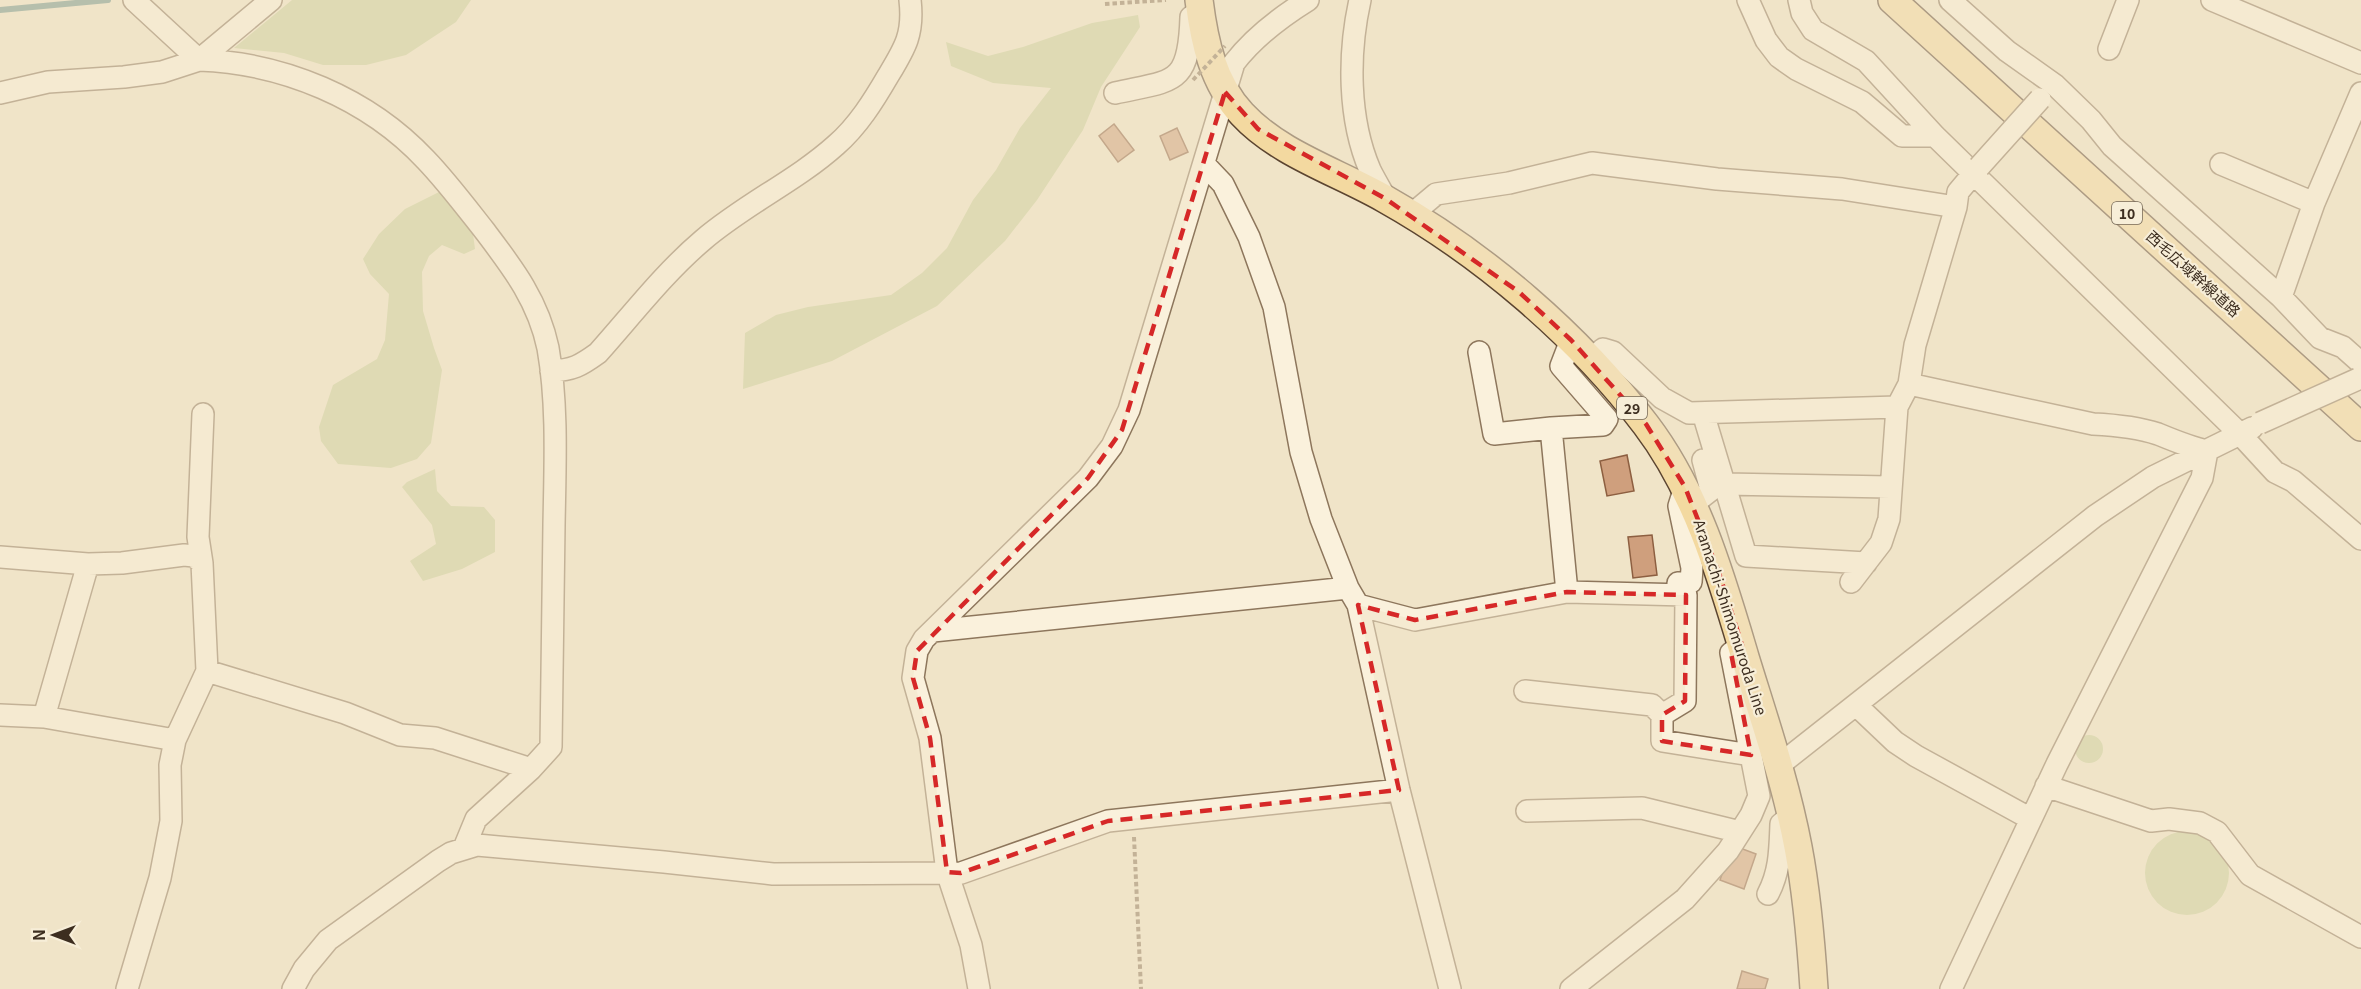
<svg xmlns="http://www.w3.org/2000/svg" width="2361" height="989" viewBox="0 0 2361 989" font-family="Georgia,'Noto Sans JP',serif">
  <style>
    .green { fill: #c9cf9b }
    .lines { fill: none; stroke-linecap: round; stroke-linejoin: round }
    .stream { stroke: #6f938a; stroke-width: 6 }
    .building { fill: #cf9f7d; stroke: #8d5f41; stroke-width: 1.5 }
    .minor-casing { stroke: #8d765c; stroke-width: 24 }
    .major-casing { stroke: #5b4430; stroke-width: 30 }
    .path { stroke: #8d765c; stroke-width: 4; stroke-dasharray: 4.5 3; stroke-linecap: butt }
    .minor { stroke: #faf1dc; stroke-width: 21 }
    .major { stroke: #f3d9a0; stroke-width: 27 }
    .minor-bridge-casing { stroke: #8d765c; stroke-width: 24; stroke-linecap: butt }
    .path-bridge { stroke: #8d765c; stroke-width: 4; stroke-dasharray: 4.5 3; stroke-linecap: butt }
    .minor-bridge { stroke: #faf1dc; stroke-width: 21 }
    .marked { fill: none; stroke: #d62828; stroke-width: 4.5; stroke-dasharray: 12 8; stroke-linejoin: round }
    .labels { text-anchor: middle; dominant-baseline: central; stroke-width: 4.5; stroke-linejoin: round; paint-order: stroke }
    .shield { fill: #f7eed8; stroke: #756857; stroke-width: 1.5 }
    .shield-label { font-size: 14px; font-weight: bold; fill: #3d2e20 }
    .street-label { font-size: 15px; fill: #3d2e20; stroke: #f7eed8 }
  </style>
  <rect width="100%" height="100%" fill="#f0e4c8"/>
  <path class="green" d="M292,0H471L456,22L406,55L366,65H323L284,53L234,48Z
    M1138,15L1140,27L1101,87L1083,130L1037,200L1005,241L937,306L832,361L743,389L745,333L776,315L808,307L891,295L922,273L947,248L973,200L996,170L1020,128L1051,88L993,83L951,66L946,42L988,56L1023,47L1092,23Z
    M439,192L450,197L473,234L475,249L464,254L442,245L429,256L422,272L423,311L434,348L442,370L431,443L417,459L391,468L338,464L321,441L319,427L333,385L377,359L385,340L389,294L370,274L363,259L379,234L405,209Z
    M435,469L437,491L451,506L484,507L495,520V552L462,569L423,581L410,561L436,544L432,525L402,487L407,482Z
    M2075 749a14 14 0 1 1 28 0a14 14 0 1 1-28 0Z
    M2145 873a42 42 0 1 1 84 0a42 42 0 1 1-84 0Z"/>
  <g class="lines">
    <path class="stream" d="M0,10L108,0"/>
  </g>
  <path class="building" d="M1114,124L1134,150L1118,162L1099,136Z
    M1177,128L1188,152L1170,160L1160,136Z
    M1627,455L1634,491L1607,496L1600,461Z
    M1652,535L1657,575L1633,578L1628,537Z
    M1732,845L1756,854L1744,889L1720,880Z
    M1742,971L1768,979L1765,989H1737Z"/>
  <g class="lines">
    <defs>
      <path id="minor" d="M134,0L199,60C283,63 368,98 426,160C447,182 465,206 484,230C512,267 538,300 548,348C558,405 555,467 554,525C553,599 552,673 551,747L531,769L476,819L464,848
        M1360,0C1348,54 1348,119 1370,170C1375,180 1381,190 1386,199
        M1748,0L1766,40L1779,57L1796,69L1862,102L1902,136H1935
        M1799,0L1802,13L1813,30L1866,61L1935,136L2240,434L2275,472L2293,481L2361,539
        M1950,0L2007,51L2055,85L2091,120L2112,146L2281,297L2314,203L2361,93
        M2212,0L2361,63
        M2109,49L2128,0
        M0,93L48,82L124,77L162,72L199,60L271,0
        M1115,93C1174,80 1189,86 1191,17L1200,11
        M1204,164L1223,184L1249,237L1274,307L1301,452L1321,519L1348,588L1358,605L1399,790L1450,989
        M2221,164L2314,203
        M1411,215L1436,194L1509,183L1592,163L1717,179L1842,189L1956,207
        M2281,297L2320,338L2343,347L2361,363
        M1479,352L1494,434L1551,428
        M1590,361L1603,349L1613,352L1662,398L1689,413L1897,407L1909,384L1915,345L1956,207L1958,192L1979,167
        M551,371C573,370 580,366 598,353C632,315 664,273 703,240C745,204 796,181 836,145C858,126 874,100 888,76C905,48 914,34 910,0
        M1909,384L2093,424C2115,425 2137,427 2158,434C2175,441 2189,447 2207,451L2202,478L2057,764L1951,989
        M1703,413L1746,556L1866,563
        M1725,484L1890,487
        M1693,504L1711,490L1703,460
        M0,557L88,564L122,563L184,555L194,556L202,563L207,671L175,740L170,765L171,821L160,878L127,989
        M202,563L198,537L203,414
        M1851,582L1881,543L1889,519L1897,407
        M1678,583L1691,582L1692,568L1679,506L1685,487
        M1567,592L1551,428L1603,425L1607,419L1561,366L1571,340
        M1358,605L1415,620L1567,592L1686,595L1685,701L1662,715V741L1751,755
        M933,631L1348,588
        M207,671L345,713L400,735L435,738L531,769
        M1525,691L1652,705L1662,715
        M1856,705L1895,742L1916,756L2031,819
        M0,715L44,717L175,740
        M44,717L88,564
        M1778,766L2095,516L2153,477L2252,428
        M2046,786L2151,821L2169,819L2200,823L2217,832L2250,875L2361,937
        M1527,811L1642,808L1740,832
        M1768,894C1780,871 1780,850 1781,824L1791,816
        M293,989L304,969L328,940L438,861L451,853L477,845L664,862L773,874L961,873L1108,821L1399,790
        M979,989L971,945L947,872L930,738L913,678L917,651L924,639L1088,478L1112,446L1129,410L1234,63C1254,37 1279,18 1308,0
        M1571,989L1685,899L1728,851L1751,815L1759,796L1731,653L1742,645"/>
      <path id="major" d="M1199,0C1204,41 1213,83 1242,114C1279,154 1338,172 1385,199C1483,254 1578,335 1646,425C1697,492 1721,576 1745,657C1764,719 1786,783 1798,847C1807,894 1811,942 1814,989
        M1892,0L2361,427"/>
    </defs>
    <use href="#minor" class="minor-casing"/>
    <use href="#major" class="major-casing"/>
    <path class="path" d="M1105,4L1166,0
      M1134,837L1141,989"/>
    <use href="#minor" class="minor"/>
    <use href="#major" class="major"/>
    <defs>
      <path id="minor-bridge" d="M1979,167L2040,99
        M2260,423L2358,379"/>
    </defs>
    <use href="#minor-bridge" class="minor-bridge-casing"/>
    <path class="path-bridge" d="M1193,80L1225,46"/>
    <use href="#minor-bridge" class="minor-bridge"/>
  </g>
  <path d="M0 0H2361V989H0ZM1225,92L1258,129L1386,199L1519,292L1571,340L1646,424L1685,487L1719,573L1742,645L1731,653L1751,755L1662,741V715L1685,701L1686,595L1567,592L1415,620L1358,605L1399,790L1108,821L961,873L947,872L930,738L913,678L917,651L1088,478L1122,430Z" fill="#f0e4c8" fill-opacity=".55" fill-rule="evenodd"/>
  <path class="marked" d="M1225,92L1258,129L1386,199L1519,292L1571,340L1646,424L1685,487L1719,573L1742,645L1731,653L1751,755L1662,741V715L1685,701L1686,595L1567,592L1415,620L1358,605L1399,790L1108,821L961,873L947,872L930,738L913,678L917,651L1088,478L1122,430Z"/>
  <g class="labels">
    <g class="shield">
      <rect x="2112" y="202" width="30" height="22" rx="4.5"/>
      <rect x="1617" y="397" width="30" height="22" rx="4.5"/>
    </g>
    <g class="shield-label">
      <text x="2127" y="213">10</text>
      <text x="1632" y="408">29</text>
    </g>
    <g class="street-label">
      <text transform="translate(2194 273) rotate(42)">西毛広域幹線道路</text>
      <text transform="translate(1731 617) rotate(72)">Aramachi-Shimomuroda Line</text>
    </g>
  </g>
  <g transform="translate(54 935) rotate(270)" stroke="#f7eed8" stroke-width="4.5" paint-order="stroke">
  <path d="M0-4.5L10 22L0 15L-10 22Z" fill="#3d2e20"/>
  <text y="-9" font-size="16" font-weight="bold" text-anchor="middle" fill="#3d2e20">N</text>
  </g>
</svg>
